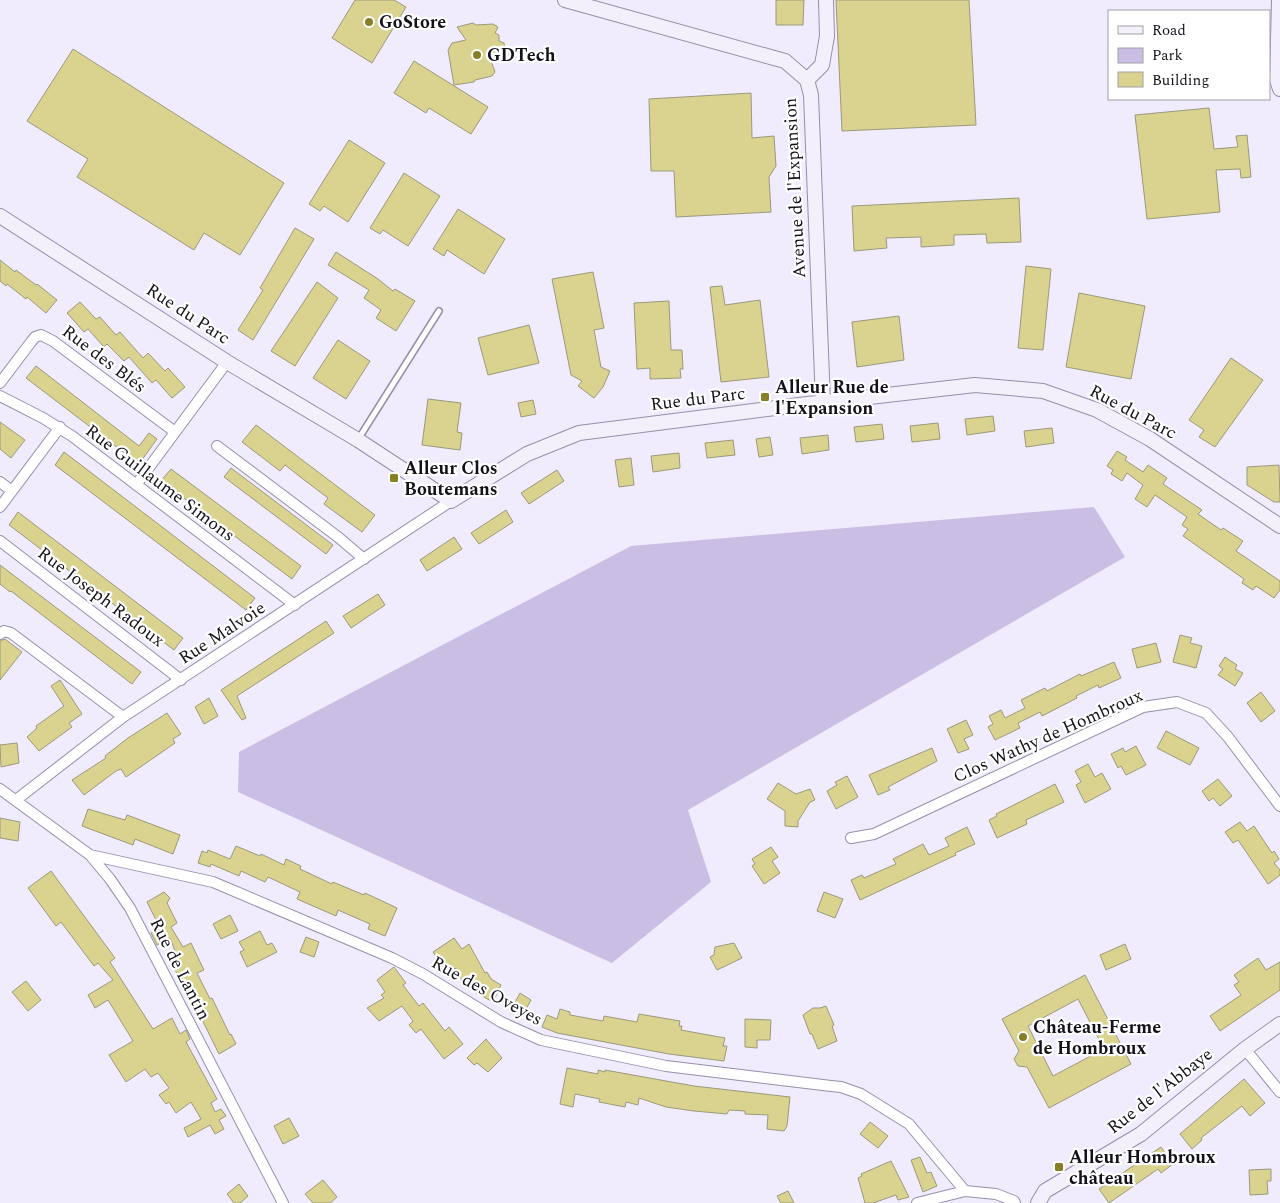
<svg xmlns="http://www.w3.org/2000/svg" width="1280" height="1203" viewBox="0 0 1280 1203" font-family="Spectral,serif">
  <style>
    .green { fill: #cbbee5 }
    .building { fill: #d9d38f; stroke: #9b997c; fill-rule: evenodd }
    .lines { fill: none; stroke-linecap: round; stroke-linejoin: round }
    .lane-casing { stroke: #978eaa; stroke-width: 8 }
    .street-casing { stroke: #978eaa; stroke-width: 12 }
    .secondary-casing { stroke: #978eaa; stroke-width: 16 }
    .lane { stroke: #fff; stroke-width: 5 }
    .street { stroke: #fff; stroke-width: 10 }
    .secondary { stroke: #f4f0fb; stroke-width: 14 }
    .poi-dot { fill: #877f26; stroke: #fff; stroke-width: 2 }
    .labels { text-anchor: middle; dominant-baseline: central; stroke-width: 4.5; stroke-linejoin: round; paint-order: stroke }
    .poi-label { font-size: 18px; font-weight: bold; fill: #15111b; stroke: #fff; text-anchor: start }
    .street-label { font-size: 18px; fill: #15111b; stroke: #fff }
  </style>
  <rect width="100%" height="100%" fill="#f0ebfd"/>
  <path class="green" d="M1094,507L1125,557L688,810L711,882L612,963L238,792L239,752L631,546Z"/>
  <path class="building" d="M355,0H394L406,7L372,63L332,38Z
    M776,0H804L803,25H776Z
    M836,0H969L976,125L842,131Z
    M473,23L476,25L493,24L498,27L495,33L499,35V41L504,43L506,53L503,58H490L495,72L492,76L475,80L474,82L454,85L448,50L452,43L466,40L457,27Z
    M73,49L284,183L240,255L204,233L194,250L77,177L88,159L27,121Z
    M414,61L488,107L471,134L429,108L426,113L394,93Z
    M751,93L752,138L774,136L776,166L769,177L771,212L676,217L674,171H651L649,99Z
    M1209,108L1214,149L1238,147L1236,136L1247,135L1251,177L1241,178L1240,169L1216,170L1220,212L1147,219L1135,115Z
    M349,140L385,163L348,222L324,206L320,211L309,204Z
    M404,173L440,196L408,246L383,230L380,234L370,228Z
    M1019,198L1021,242L987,243L986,234L954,235V245L921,247V237L886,238L887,248L854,251L852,206Z
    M458,209L505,239L484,274L447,250L444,256L433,249Z
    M295,228L314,239L253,340L238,330L263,290L260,288Z
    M336,252L378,279L393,291L395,289L415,301L396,331L376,318L381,310L364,298L369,290L328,265Z
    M0,260L15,272L16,270L36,285L37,284L57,300L46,313L27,297L26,299L7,284L6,286L0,281Z
    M1026,266L1051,269L1043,350L1018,348Z
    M593,272L604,328L594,330L601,367L610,371L603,387L594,398L578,386L582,381L571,375L552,279Z
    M317,282L338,298L295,366L271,351Z
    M722,286L725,305L760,300L769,377L721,382L710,287Z
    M1079,293L1145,306L1131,379L1066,367Z
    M669,301L671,350H682L683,369H680L681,378L650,379V368L637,369L634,303Z
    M80,302L96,319L100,317L116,335L120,332L143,358L148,353L165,371L168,368L185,387L172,398L156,380L152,383L129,357L124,361L107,344L104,347L88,329L84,332L67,313Z
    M899,316L904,360L857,367L852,322Z
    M529,325L539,363L488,375L478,338Z
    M338,340L370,361L346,399L313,378Z
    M1231,358L1263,380L1215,447L1199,437L1204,430L1189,420Z
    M36,366L139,446L149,433L157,439L139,464L26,378Z
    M428,399L461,403L457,432L462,433L460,450L422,445Z
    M533,400L536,414L521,417L518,403Z
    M993,416L995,431L967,435L965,419Z
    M0,422L25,440L11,458L0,449Z
    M938,423L940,439L912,442L910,426Z
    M882,424L884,439L856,442L854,427Z
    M256,425L375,515L362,532L324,504L328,498L303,479L285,465L280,471L242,442Z
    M1052,428L1054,443L1026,447L1024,431Z
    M828,435L829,450L802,454L800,438Z
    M770,437L773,455L759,457L756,439Z
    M733,440L735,455L707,458L705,443Z
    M1117,451L1127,457L1125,460L1143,472L1148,465L1167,478L1163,484L1202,510L1198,514L1221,530L1223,528L1243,541L1236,551L1280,581V590L1274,598L1256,586L1253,590L1242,583L1244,579L1183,536L1188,529L1182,525L1187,517L1155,495L1147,507L1135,499L1143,485L1127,473L1122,481L1111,474L1113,470L1107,466Z
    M64,452L255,598L246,610L55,465Z
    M679,453L680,468L653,472L651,456Z
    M631,458L634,485L619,487L615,460Z
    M1279,465L1280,502H1274L1247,485V467Z
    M231,468L333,545L326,554L224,477Z
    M171,469L301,566L292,579L161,481Z
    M557,470L564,481L529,504L521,493Z
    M506,510L513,522L479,544L471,533Z
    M18,512L183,638L174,650L9,525Z
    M454,537L462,549L427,571L420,560Z
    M0,565L141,672L132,684L11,591L10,592L0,584Z
    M378,594L385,605L351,628L343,616Z
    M326,621L334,633L237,696L246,718L242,720L221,690Z
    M1180,635L1192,638L1190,643L1202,646L1196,668L1173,662Z
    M5,639L22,652L0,680V641Z
    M1156,643L1161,662L1137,668L1132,649Z
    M1225,657L1237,665L1235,669L1243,673L1235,686L1218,675L1223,669L1219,666Z
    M1114,662L1121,678L1099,688L1098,685L1076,696L1077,698L1042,716L1040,712L1018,723L1020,728L995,740L988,727L993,724L989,716L1001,710L1005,718L1025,708L1021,700L1045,688L1047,691L1080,674L1081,676Z
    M60,680L82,714L69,723L72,727L39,751L27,737L37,728L36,726L64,706L51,686Z
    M1261,692L1275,711L1261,722L1247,703Z
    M209,698L218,716L204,724L195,707Z
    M167,713L181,734L173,739L175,743L126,777L121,769L116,771L84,795L72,780L106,758L105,756L128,738Z
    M966,720L973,735L964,739L969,749L958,753L947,729Z
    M1166,731L1199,748L1190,765L1157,748Z
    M17,743L19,763L1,767L0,745Z
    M1136,746L1146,765L1126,775L1121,766L1118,768L1111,754L1123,748L1125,752Z
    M932,748L937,761L888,787L890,790L878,795L869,775Z
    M1088,764L1095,777L1102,773L1111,789L1085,803L1076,785L1081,782L1075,771Z
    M847,776L858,797L836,809L827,791L837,785L835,782Z
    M1218,779L1232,796L1220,806L1213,798L1209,801L1202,791Z
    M778,783L796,794L810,789L815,800L810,802L798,821V827L785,826V811L767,799Z
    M1055,784L1064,802L1026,820L1027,824L997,838L989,820L997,816L996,814Z
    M88,809L125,820L127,815L180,835L173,854L135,839L133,845L82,826Z
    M0,818L20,822L18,841L0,838Z
    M1240,822L1247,831L1254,826L1272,853L1274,851L1279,859L1274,863L1280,870V875L1268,884L1238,840L1233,843L1225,832Z
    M967,827L975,844L955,853L956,855L860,900L851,880L862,875L864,878L896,864L893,859L923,844L929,855L949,846L945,838Z
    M236,846L260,856L261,854L284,865L286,859L301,866L300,869L332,884L333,882L364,895L365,893L397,908L385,936L368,929L370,924L338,910L336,916L297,899L300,892L268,877L265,882L241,871L239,876L211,864L210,867L198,863L202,851L207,853L208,850L230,859Z
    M771,847L778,857L772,861L780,873L764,884L752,866L755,864L752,859Z
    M51,871L115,958L110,962L153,1029L172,1018L180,1034L186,1030L190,1039L186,1042L217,1099L211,1103L215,1112L221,1109L226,1116L219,1120L224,1129L215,1134L210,1125L188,1137L184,1128L201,1119L191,1102L176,1113L169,1102L166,1104L159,1095L169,1088L158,1073L151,1077L145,1069L126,1082L109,1055L133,1041L108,1000L95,1008L88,995L113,980L98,963L94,966L61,922L56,926L28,888Z
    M164,892L170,898L167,903L177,923L171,927L183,947L191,943L204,970L197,973L210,999L212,998L230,1035L231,1034L236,1044L219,1054L183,981H181L175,970L180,968L175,957L177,956L170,938L157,945L151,933L160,928L147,902Z
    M824,892L843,899L835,918L817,911Z
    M230,915L238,931L221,939L213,924Z
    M260,931L267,945L272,943L277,952L247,967L240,952L244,950L239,942Z
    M306,937L319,942L314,957L300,952Z
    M454,938L462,949L469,944L485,973L487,972L491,979L501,985L493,1002L466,987L455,968L447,973L433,952Z
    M734,943L742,958L717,970L710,957L714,955L715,947Z
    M1125,944L1131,959L1106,970L1100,955Z
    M1258,958L1266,970L1280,962V990L1220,1031L1210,1016L1241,995L1234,985L1239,982L1234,975Z
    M394,967L406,983L403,985L419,1006L423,1003L445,1031L449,1027L463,1044L444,1059L421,1029L416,1033L409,1025L413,1021L402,1006L379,1021L367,1008L384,998L381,995L385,992L377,980Z
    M1085,975L1131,1064L1049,1108L1027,1067L1018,1066L1014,1059L1019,1051L1002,1019ZM1078,999L1104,1049L1053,1076L1028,1026Z
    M26,981L41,1000L28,1011L12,992Z
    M520,993L531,1000L521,1018L510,1012Z
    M826,1006L834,1025L832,1026L837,1041L818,1049L812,1034H810L803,1015L813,1008H820Z
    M560,1009L570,1012V1015L603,1021L604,1016L637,1022L639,1014L680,1021L679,1026H682L681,1030L725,1038L723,1046H727L724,1061L669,1054L557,1033L542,1027L547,1015L557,1019Z
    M745,1019L771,1020L770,1040H757V1048L745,1047Z
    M486,1039L502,1058L488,1072L477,1063L474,1065L467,1058Z
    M567,1068L598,1074V1070L605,1072V1070L694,1086L790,1097L787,1126L784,1131L767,1129L768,1115L745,1114V1111L729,1110L727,1114L694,1111L666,1107L639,1098L638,1105L626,1102L625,1107L599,1102L600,1099L575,1094L573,1107L560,1104Z
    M1244,1079L1265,1103L1250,1116L1242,1106L1201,1138L1202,1140L1192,1149L1180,1134Z
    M289,1118L299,1136L283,1144L274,1126Z
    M870,1122L888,1136L878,1148L860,1134Z
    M1161,1147L1173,1164L1161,1173L1158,1169L1109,1203L1099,1189Z
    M920,1157L927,1173L931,1172L937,1186L923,1192L911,1160Z
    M891,1161L909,1197L898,1200L896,1195L873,1203H865L858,1178L862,1176L861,1174Z
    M1271,1169V1181H1267L1268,1194L1250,1195L1249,1170Z
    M323,1180L337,1197L330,1203H313L305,1194Z
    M239,1184L248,1196L240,1203H234L227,1194Z
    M788,1191L794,1203H781L777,1196Z"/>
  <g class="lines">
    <defs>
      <path id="lane" d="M359,438L439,311"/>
      <path id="street" d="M0,383L31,342L35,337L41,335L53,341L175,432
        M0,396L43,418L72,436L295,605
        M217,446L338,537L364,559
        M0,482L12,491
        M136,485L227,362
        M0,507L60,427
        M0,541L181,680
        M0,634L4,631L11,633L123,717
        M0,789L90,855L110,879L130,908L283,1203
        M16,800L123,717L451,501
        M851,838L874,834L1143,707L1177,702L1206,713L1228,737L1280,806
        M90,855L213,882L392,958L423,974L501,1022L541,1040L666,1066L831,1086L841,1087L861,1094L909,1124L965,1191
        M1245,1049L1280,1092
        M917,1203L965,1191L996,1194L1014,1201L1015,1203"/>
      <path id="secondary" d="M565,0L785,61L807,80L811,95L823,403
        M1279,0L1277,80L1280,89
        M807,80L822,65L827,36L826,0
        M0,216L227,362L358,440L451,501L527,454L579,433L799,405L975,385L1043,391L1097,410L1150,439L1280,526
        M1038,1203L1045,1191L1141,1134L1245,1049L1280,1024"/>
    </defs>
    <use href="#lane" class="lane-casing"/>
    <use href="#street" class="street-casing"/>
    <use href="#secondary" class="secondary-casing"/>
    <use href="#lane" class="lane"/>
    <use href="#street" class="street"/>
    <use href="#secondary" class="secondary"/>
  </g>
  <g class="poi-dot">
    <circle cx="369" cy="22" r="5"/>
    <circle cx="477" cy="55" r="5"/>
    <rect x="760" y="392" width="10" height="10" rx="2.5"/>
    <rect x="389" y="473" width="10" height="10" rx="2.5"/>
    <circle cx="1023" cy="1037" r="5"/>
    <rect x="1054" y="1162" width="10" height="10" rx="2.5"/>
  </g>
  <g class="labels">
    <g class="poi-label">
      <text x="379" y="22">GoStore</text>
      <text x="487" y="55">GDTech</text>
      <text x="775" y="387">Alleur Rue de<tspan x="775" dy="21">l'Expansion</tspan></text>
      <text x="404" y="468">Alleur Clos<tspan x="404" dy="21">Boutemans</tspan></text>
      <text x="1033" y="1027">Château-Ferme<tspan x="1033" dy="21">de Hombroux</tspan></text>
      <text x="1069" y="1157">Alleur Hombroux<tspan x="1069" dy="21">château</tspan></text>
    </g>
    <g class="street-label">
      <text transform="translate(795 188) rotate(-93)">Avenue de l'Expansion</text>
      <text transform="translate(188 314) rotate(33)">Rue du Parc</text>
      <text transform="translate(104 359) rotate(37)">Rue des Blés</text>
      <text transform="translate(698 399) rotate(-7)">Rue du Parc</text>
      <text transform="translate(1133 412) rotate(28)">Rue du Parc</text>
      <text transform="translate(160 483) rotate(37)">Rue Guillaume Simons</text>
      <text transform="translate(101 597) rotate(37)">Rue Joseph Radoux</text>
      <text transform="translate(222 633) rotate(-33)">Rue Malvoie</text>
      <text transform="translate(1048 736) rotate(-24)">Clos Wathy de Hombroux</text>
      <text transform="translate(180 969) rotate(63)">Rue de Lantin</text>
      <text transform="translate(487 991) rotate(29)">Rue des Oveyes</text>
      <text transform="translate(1160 1091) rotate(-38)">Rue de l'Abbaye</text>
    </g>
  </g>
  <rect x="1108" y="10" width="162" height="90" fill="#ffffff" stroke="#a1a0a4"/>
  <rect x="1118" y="26" width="25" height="8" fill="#f4f0fb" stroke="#a1a0a4"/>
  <text x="1152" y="35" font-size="15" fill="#15111b">Road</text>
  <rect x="1118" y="48" width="25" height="15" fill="#cbbee5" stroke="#a1a0a4"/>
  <text x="1152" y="60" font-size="15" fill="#15111b">Park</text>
  <rect x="1118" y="72" width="25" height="15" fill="#d9d38f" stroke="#a1a0a4"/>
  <text x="1152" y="85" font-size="15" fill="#15111b">Building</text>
</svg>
